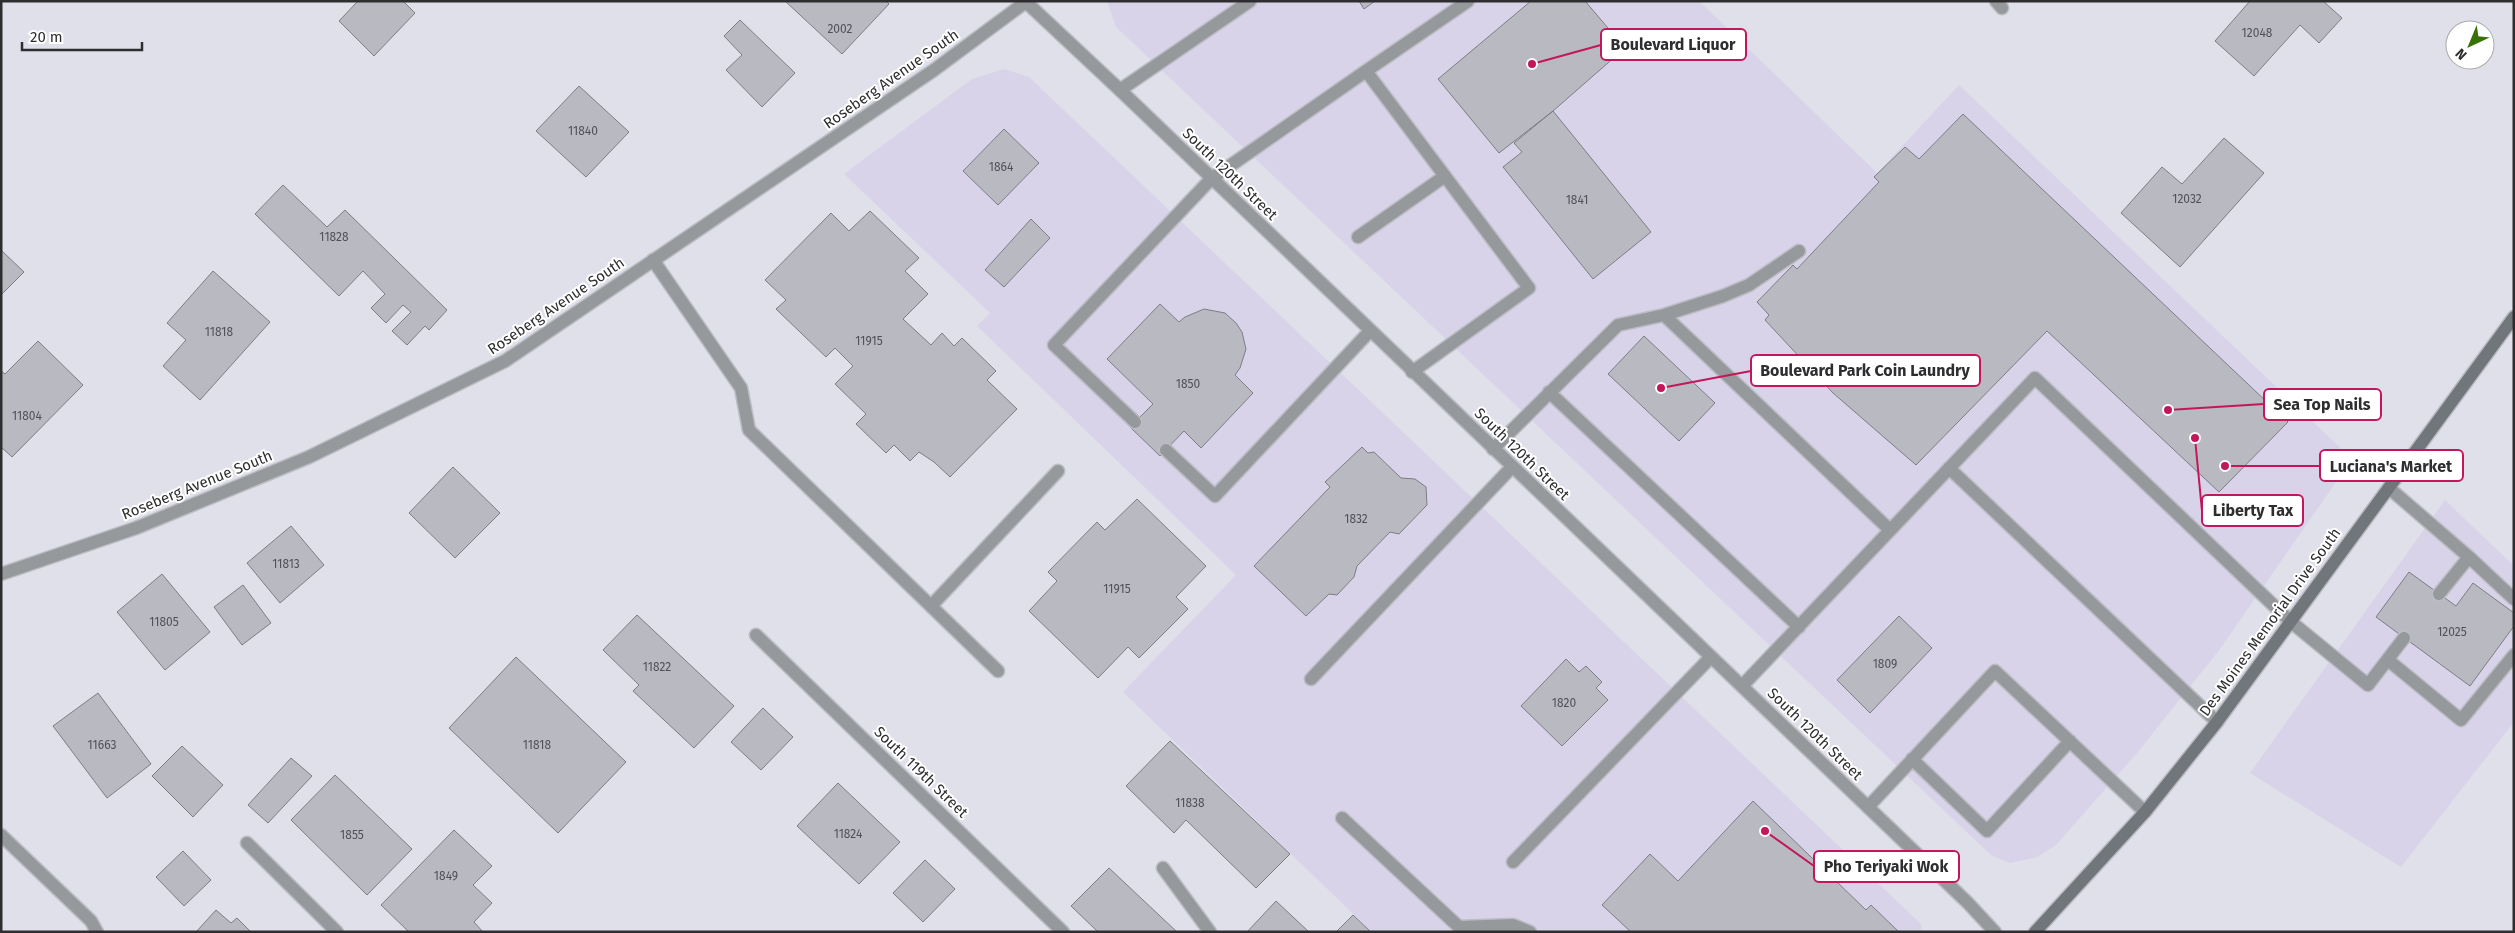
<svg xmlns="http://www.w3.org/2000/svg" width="2515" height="933" viewBox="0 0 2515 933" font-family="'Fira Sans',sans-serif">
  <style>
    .commercial { fill: #d9d3e9 }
    .building { fill: #b9b9c2; stroke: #7c7d85 }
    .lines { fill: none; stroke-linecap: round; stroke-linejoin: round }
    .service-casing { stroke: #bcbcc4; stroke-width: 15 }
    .minor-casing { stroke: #bcbcc4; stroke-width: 15 }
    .tertiary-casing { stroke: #bcbcc4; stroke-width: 15 }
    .secondary-casing { stroke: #bcbcc4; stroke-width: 15 }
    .service { stroke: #95999b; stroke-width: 12 }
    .minor { stroke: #95999b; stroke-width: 12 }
    .tertiary { stroke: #95999b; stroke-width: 12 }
    .secondary { stroke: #707679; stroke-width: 12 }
    .labels { text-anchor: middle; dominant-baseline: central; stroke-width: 4; stroke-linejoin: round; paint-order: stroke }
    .number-label { font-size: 12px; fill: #515155 }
    .street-label { font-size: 15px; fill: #2e2e31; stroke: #fff }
    .leader { fill: none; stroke: #c2185b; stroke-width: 2 }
    .callout-dot { fill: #c2185b; stroke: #fff; stroke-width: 2 }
    .callout { fill: #fff; stroke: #c2185b; stroke-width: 2 }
    .callout-label { font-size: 16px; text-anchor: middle; font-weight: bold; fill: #2e2e31 }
  </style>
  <rect width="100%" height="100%" fill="#dfe0e9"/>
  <path class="commercial" d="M1107,1H1699L1877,173L1959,85L2352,459L2220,649L2137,753L2056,845L2037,857L2010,863L1991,855L1116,27Z
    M1004,69L1029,77L1921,924L1922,932H1372L1123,692L1236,575L977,326L990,313L844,174L972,79Z
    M2445,500L2514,566V722L2401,867L2250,773Z"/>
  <path class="building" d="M358,1H403L415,13L374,56L339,21Z
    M785,1H886L889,4L842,54Z
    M1359,1H1375L1364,9Z
    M1531,1H1585L1625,48L1553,111L1499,153L1438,79Z
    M2250,1H2323L2342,18L2319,43L2300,25L2254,76L2215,41Z
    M740,20L795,73L762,107L726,70L742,55L724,36Z
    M579,86L629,132L586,177L536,131Z
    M1553,111L1651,232L1593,279L1503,167L1522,152L1514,143Z
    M1963,114L2288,422L2219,492L2047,331L1916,465L1833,393L1765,320L1769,315L1757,302L1793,265L1797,269L1879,182L1874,177L1905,147L1919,159Z
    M1004,129L1039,163L998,205L963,171Z
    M2224,138L2264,173L2180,267L2121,213L2162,167L2182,184Z
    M283,185L327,227L345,210L447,310L429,330L425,326L407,345L392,331L411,312L403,305L386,323L371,308L385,294L363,271L339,296L255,214Z
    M870,211L919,258L905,271L928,294L903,319L931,345L942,333L954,346L962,338L996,371L987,380L1017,409L950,477L934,462L919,452L910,461L894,445L886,453L856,424L866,414L835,384L853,366L835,348L826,357L776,309L786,300L765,280L831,213L849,231Z
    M1031,219L1050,238L1004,287L985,270Z
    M1,250L24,272L1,295Z
    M213,271L270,322L200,400L163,366L186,340L167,323Z
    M1160,304L1179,322L1185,317L1204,309L1225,313L1236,323L1242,332L1246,349L1240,368L1235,375L1253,393L1201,448L1184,431L1160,456L1130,427L1153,404L1107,359Z
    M1644,336L1715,403L1679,441L1608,374Z
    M38,341L83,385L12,457L1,447V371L5,374Z
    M1362,447L1368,453L1374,452L1401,478L1415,479L1426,487L1427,505L1399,534L1390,532L1357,566L1354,577L1337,595L1329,594L1306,616L1254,566L1330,487L1325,482Z
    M453,467L500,513L455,558L409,513Z
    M1137,499L1206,566L1176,597L1188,609L1139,658L1128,647L1098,678L1029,611L1057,581L1048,572L1097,522L1105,530Z
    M291,526L324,565L280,603L247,563Z
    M2409,572L2456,606L2473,583L2514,613V626L2470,686L2376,617Z
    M162,574L210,632L165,670L117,612Z
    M243,585L271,623L242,645L214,607Z
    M637,615L734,706L694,748L633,691L639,685L603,650Z
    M1899,616L1932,648L1870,713L1837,680Z
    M516,657L626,762L558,833L449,728Z
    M1566,659L1579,672L1586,666L1602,682L1596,688L1608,700L1562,746L1521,706Z
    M98,693L151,764L107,798L53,726Z
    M763,708L793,737L761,770L731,742Z
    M1170,741L1290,854L1256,888L1186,820L1174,833L1126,786Z
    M182,746L223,785L193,817L152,776Z
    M291,758L312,776L268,823L248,805Z
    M335,775L412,849L367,895L291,820Z
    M838,783L900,842L859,884L797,826Z
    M1753,801L1866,910L1871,905L1899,932H1631L1602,905L1650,854L1678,881Z
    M454,830L492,866L473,885L492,903L474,922L483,932H409L381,905Z
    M183,851L211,880L184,906L156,877Z
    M925,860L955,889L923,922L893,893Z
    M1109,868L1177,932H1098L1071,906Z
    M1276,901L1309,932H1247Z
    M216,910L231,923L237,918L251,932H196Z
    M1353,915L1371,932H1336Z"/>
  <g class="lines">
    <defs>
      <path id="service" d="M1996,1L2002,8
        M1366,71L1468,1
        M1120,90L1250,1
        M1358,237L1445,176
        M653,260L741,388L749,430L998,671
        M1664,315L1890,530
        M1549,392L1799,627
        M1135,422L1054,345L1211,179L1366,71L1529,288L1412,372
        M1493,449L1618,325L1664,315L1723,296L1749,285L1799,251
        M1166,450L1215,496L1370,331
        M1949,468L2217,722
        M2389,488L2469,557L2439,594
        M2469,557L2514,599
        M931,606L1058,471
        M756,635L1063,932
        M2388,660L2461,720L2514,655
        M1311,679L1512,467
        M1742,686L2035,378L2290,621L2368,685L2404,638
        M1912,759L1987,831L2070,741
        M1868,807L1995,671L2145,812
        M1342,818L1459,927L1513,925L1530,932
        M1,835L91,921L97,932
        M1513,862L1711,657
        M1163,868L1210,932"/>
      <path id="minor" d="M1,574L136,528L309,457L505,361L934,70L1027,1
        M247,843L337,932"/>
      <path id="tertiary" d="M1025,1L1120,90L1968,903L1995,932"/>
      <path id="secondary" d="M2035,932L2145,812L2217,722L2514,317"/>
    </defs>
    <use href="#service" class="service-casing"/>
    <use href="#minor" class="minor-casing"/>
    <use href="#tertiary" class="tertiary-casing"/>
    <use href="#secondary" class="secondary-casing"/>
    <use href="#service" class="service"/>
    <use href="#minor" class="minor"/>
    <use href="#tertiary" class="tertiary"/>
    <use href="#secondary" class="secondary"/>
  </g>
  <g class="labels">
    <g class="number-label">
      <text x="840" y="29">2002</text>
      <text x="2257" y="33">12048</text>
      <text x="583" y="131">11840</text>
      <text x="1001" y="167">1864</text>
      <text x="2187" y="199">12032</text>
      <text x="1577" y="200">1841</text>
      <text x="334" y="237">11828</text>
      <text x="219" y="332">11818</text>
      <text x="869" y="341">11915</text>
      <text x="1188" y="384">1850</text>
      <text x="27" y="416">11804</text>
      <text x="1356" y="519">1832</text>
      <text x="286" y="564">11813</text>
      <text x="1117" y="589">11915</text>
      <text x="164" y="622">11805</text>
      <text x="2452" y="632">12025</text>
      <text x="1885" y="664">1809</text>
      <text x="657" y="667">11822</text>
      <text x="1564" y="703">1820</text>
      <text x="102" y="745">11663</text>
      <text x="537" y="745">11818</text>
      <text x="1190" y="803">11838</text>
      <text x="848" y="834">11824</text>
      <text x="352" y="835">1855</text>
      <text x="446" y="876">1849</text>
    </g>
    <g class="street-label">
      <text transform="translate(891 79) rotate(-35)">Roseberg Avenue South</text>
      <text transform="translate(1230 174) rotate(44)">South 120th Street</text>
      <text transform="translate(556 306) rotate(-34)">Roseberg Avenue South</text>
      <text transform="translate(1522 454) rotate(44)">South 120th Street</text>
      <text transform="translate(197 485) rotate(-22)">Roseberg Avenue South</text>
      <text transform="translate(2270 622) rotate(-54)">Des Moines Memorial Drive South</text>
      <text transform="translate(1815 734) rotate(44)">South 120th Street</text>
      <text transform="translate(921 772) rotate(44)">South 119th Street</text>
    </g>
  </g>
  <path class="leader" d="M1532 64L1601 45M1661 388L1751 371M2168 410L2264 404M2225 466L2320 466M2195 438L2202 511M1765 831L1814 866"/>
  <g class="callout-dot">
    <circle cx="1532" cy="64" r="5"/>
    <circle cx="1661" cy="388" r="5"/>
    <circle cx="2168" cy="410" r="5"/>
    <circle cx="2225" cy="466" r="5"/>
    <circle cx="2195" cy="438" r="5"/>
    <circle cx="1765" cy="831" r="5"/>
  </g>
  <g class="callout">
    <rect x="1601" y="29" width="145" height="31" rx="5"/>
    <rect x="1751" y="355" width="229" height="31" rx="5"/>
    <rect x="2264" y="389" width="117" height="31" rx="5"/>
    <rect x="2320" y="450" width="143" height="31" rx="5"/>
    <rect x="2202" y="495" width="101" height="31" rx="5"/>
    <rect x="1814" y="851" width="145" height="31" rx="5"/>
  </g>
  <g class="callout-label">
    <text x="1673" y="50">Boulevard Liquor</text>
    <text x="1865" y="376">Boulevard Park Coin Laundry</text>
    <text x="2322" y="410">Sea Top Nails</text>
    <text x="2391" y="472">Luciana's Market</text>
    <text x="2253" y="516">Liberty Tax</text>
    <text x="1886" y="872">Pho Teriyaki Wok</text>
  </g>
  <rect width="2515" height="933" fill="none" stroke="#2e2e31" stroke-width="5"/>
  <g transform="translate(2470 45) rotate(224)"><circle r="24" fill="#ffffff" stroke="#ababad"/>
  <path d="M0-4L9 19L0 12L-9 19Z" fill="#387204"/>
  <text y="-8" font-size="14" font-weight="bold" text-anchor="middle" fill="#2e2e31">N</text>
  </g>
  <path d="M22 42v8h120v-8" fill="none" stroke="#2e2e31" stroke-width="2.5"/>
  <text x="30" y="42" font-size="15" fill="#2e2e31" stroke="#ffffff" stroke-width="4" paint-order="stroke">20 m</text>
</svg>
